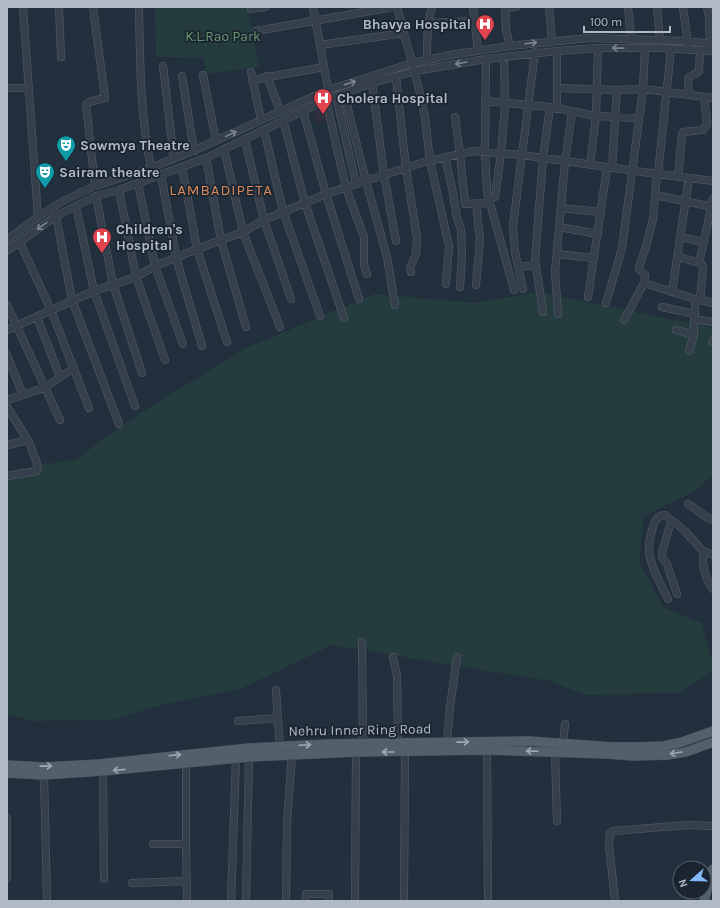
<svg xmlns="http://www.w3.org/2000/svg" width="720" height="908" viewBox="0 0 720 908" font-family="Karla,sans-serif">
  <style>
    .medical { fill: #2e2e3d }
    .green { fill: #243c3d }
    .lines { fill: none; stroke-linecap: round; stroke-linejoin: round }
    .minor-casing { stroke: #545e6a; stroke-width: 8 }
    .major-casing { stroke: #424c58; stroke-width: 10 }
    .minor { stroke: #36404c; stroke-width: 7 }
    .major { stroke: #53606c; stroke-width: 9 }
    .oneway { stroke: #7a8490 }
    .oneway2 { stroke: #9ea9b6 }
    .labels { text-anchor: middle; dominant-baseline: central; stroke-width: 3.5; stroke-linejoin: round; paint-order: stroke }
    .poi-label { font-size: 14px; font-weight: bold; fill: #b1bbc8; stroke: #1b2531; text-anchor: start }
    .park-label { font-size: 14px; fill: #67996f; stroke: #1b2531 }
    .street-label { font-size: 14px; fill: #b1bbc8; stroke: #1b2531 }
    .neighbourhood-label { font-size: 15px; letter-spacing: 1px; fill: #d7885c; stroke: #1b2531 }
  </style>
  <rect width="100%" height="100%" fill="#222f3c"/>
  <path class="medical" d="M328,104L333,119L317,124L313,111Z"/>
  <path class="green" d="M155,7H249L250,22L259,67L206,74L203,58L156,57Z
    M538,292L710,327L713,331V475L695,491L644,516L639,561L664,608L702,623L713,665V671L680,693L585,695L550,681L332,645L241,689L161,705L112,720L31,721L7,714V471L76,459L140,413L246,348L375,294L474,303Z"/>
  <g class="lines">
    <defs>
      <path id="minor" d="M23,7L38,217
        M59,7L61,57
        M93,7L105,98L89,102L86,104L95,186
        M139,7C140,61 140,115 151,168
        M313,7L320,45L404,33
        M397,7L419,89L425,117L430,161L449,246L446,284
        M473,7L478,51
        M505,7L506,30L510,46
        M549,7L552,41
        M628,7L631,39
        M657,7L660,40
        M683,7L688,44
        M707,7L709,17L710,44
        M505,8L516,7
        M251,9L265,7
        M428,23L475,21
        M256,31L393,7
        M320,45L329,94
        M486,59L485,152L487,192L514,290
        M427,60C427,42 427,24 432,7
        M163,66L174,159
        M251,72L261,120
        M203,75L216,141
        M182,76L194,151
        M267,76L280,111
        M396,77L406,168L417,238L416,254L410,268L411,272
        M252,80L324,67
        M372,83L384,175L396,241
        M7,88H29
        M557,88L617,90L643,89L713,98
        M344,93L366,181L387,257L395,305
        M689,95L688,82L689,77L695,74L699,71L700,50
        M336,96L356,184
        M326,100L346,188L364,237V265L367,274
        M485,101L550,107L596,116L638,118
        M557,109V51
        M303,111L326,194L359,299
        M455,117L460,154L465,204L490,203
        M283,120L305,203L344,318
        M264,130L283,211L320,316
        M245,140L264,220L291,299
        M224,149L243,232L280,327
        M445,157L453,193L457,218L461,229L462,256L460,287
        M206,158L221,240L246,327
        M590,165L596,116L598,48
        M182,167L197,249L227,342
        M612,168L617,90
        M658,174L671,49
        M161,175L177,261L202,346
        M678,177L682,135L683,132L703,130L707,124L704,97
        M138,183L155,266L183,344
        M119,190L136,277L165,360
        M655,195L713,207
        M96,196L113,284L142,373
        M495,197L501,153L505,105L504,57
        M476,204L480,239L476,285
        M76,206L94,291L135,406
        M561,208L601,212
        M56,216L72,300L119,424
        M559,227L598,234
        M680,237L703,242
        M7,240L38,217L63,201L95,186L151,168L204,146L328,90L413,63L450,55L510,46L588,38L685,41L713,44
        M20,243L51,310L89,408
        M7,251L56,216L96,196L119,190L206,158L330,98L372,83L415,71L486,59L557,51L598,48H661L713,51
        M557,254L594,258
        M677,256L699,263
        M518,267L535,265
        M644,283L695,299V314
        M523,289L515,252L513,226L535,52
        M672,292L689,178
        M588,297L607,168
        M696,299L713,303
        M700,300L703,268L702,264L699,263L713,199
        M606,303L622,248L643,89L645,49
        M7,305L60,420
        M662,307L695,314L694,317
        M543,312L535,260L543,158L550,107
        M558,314L555,272L565,162L572,112
        M37,317L60,377
        M624,320L644,283L645,275L639,269V267L646,247L653,219L657,174
        M7,330L94,291L136,277L155,266L197,249L243,232L264,220L326,194L424,162L474,151L522,155L657,174L713,181
        M676,330L694,335
        M712,342L713,341
        M689,351L694,335V319L713,322
        M7,355L23,395
        M7,400L44,388L74,368
        M7,407L29,442L38,466L37,471L7,476
        M7,445L28,440
        M688,504L708,518L713,520
        M672,521L669,528L662,553V557L667,564L677,594
        M703,551C702,562 705,581 713,589
        M668,599C654,571 642,556 654,524C656,519 659,515 665,515L685,531L703,551L713,555
        M362,642L363,743
        M393,657L397,676L398,743
        M276,690L280,750
        M238,721L278,718
        M447,742L450,707L457,657
        M563,743L565,724
        M487,745L488,901
        M555,752L557,821
        M186,763V844L187,901
        M103,771L104,879
        M44,775L47,901
        M7,818V878
        M153,844H186
        M132,883L187,881
        M231,901L236,758
        M246,901L249,757
        M286,901L287,823L292,755
        M305,901L306,894H329V901
        M355,901L356,752
        M404,901L405,752
        M615,901L609,845L610,833L613,831L687,825L713,826"/>
      <path id="major" d="M7,765L44,767L99,764L249,748L327,744L529,741L613,747H634L664,746L682,742L713,731
        M7,773L44,775L103,771L249,757L356,752L487,750L606,754L634,756L667,755L686,752L713,742
        M704,901L713,869"/>
    </defs>
    <use href="#minor" class="minor-casing"/>
    <use href="#major" class="major-casing"/>
    <use href="#minor" class="minor"/>
    <use href="#major" class="major"/>
  </g>
  <defs><path id="oneway-shaft" d="M-6 0H5M1.5-3L5.5 0L1.5 3" fill="none" stroke-width="1.6" stroke-linecap="round" stroke-linejoin="round"/></defs>
  <g class="oneway">
    <use href="#oneway-shaft" transform="translate(531 43) rotate(-7)"/>
    <use href="#oneway-shaft" transform="translate(618 48) rotate(-179)"/>
    <use href="#oneway-shaft" transform="translate(461 63) rotate(170)"/>
    <use href="#oneway-shaft" transform="translate(350 83) rotate(-18)"/>
    <use href="#oneway-shaft" transform="translate(231 134) rotate(-25)"/>
    <use href="#oneway-shaft" transform="translate(42 226) rotate(144)"/>
  </g>
  <g class="oneway2">
    <use href="#oneway-shaft" transform="translate(463 742) rotate(-1)"/>
    <use href="#oneway-shaft" transform="translate(305 745) rotate(-3)"/>
    <use href="#oneway-shaft" transform="translate(532 751) rotate(-178)"/>
    <use href="#oneway-shaft" transform="translate(388 752) rotate(180)"/>
    <use href="#oneway-shaft" transform="translate(676 753) rotate(171)"/>
    <use href="#oneway-shaft" transform="translate(175 755) rotate(-7)"/>
    <use href="#oneway-shaft" transform="translate(46 766) rotate(-1)"/>
    <use href="#oneway-shaft" transform="translate(119 770) rotate(174)"/>
  </g>
  <defs>
    <symbol id="hospital-pin" viewBox="-11 -11 22 30"><path d="M0 17L-7.5 6A9.5 9.5 0 1 1 7.5 6Z" fill="#e0444e" stroke="#1b2531"/><path d="M-5-5h3v3.5h4V-5h3V5h-3V1.5h-4V5h-3Z" fill="#fff"/></symbol>
    <symbol id="theatre-pin" viewBox="-11 -11 22 30"><path d="M0 17L-7.5 6A9.5 9.5 0 1 1 7.5 6Z" fill="#0f9aa8" stroke="#1b2531"/><path d="M-5-5.5Q0-4 5-5.5V0Q5 5 0 6Q-5 5-5 0ZM-3.3-2.5H-1v1.5H-3.3ZM1-2.5H3.3v1.5H1ZM-2.8 1Q0 5.5 2.8 1Z" fill="#fff"/></symbol>
  </defs>
  <g fill-rule="evenodd">
    <use href="#hospital-pin" x="474" y="13" width="22" height="30"/>
    <use href="#hospital-pin" x="312" y="87" width="22" height="30"/>
    <use href="#theatre-pin" x="55" y="134" width="22" height="30"/>
    <use href="#theatre-pin" x="34" y="161" width="22" height="30"/>
    <use href="#hospital-pin" x="91" y="226" width="22" height="30"/>
  </g>
  <g class="labels">
    <g class="poi-label">
      <text x="471" y="24" text-anchor="end">Bhavya Hospital</text>
      <text x="337" y="98">Cholera Hospital</text>
      <text x="80" y="145">Sowmya Theatre</text>
      <text x="59" y="172">Sairam theatre</text>
      <text x="116" y="229">Children's<tspan x="116" dy="16">Hospital</tspan></text>
    </g>
    <g class="park-label">
      <text x="223" y="36">K.L.Rao Park</text>
    </g>
    <g class="street-label">
      <text transform="translate(360 730) rotate(-1)">Nehru Inner Ring Road</text>
    </g>
    <g class="neighbourhood-label">
      <text x="221" y="190">LAMBADIPETA</text>
    </g>
  </g>
  <rect width="720" height="908" fill="none" stroke="#b1bbc8" stroke-width="16"/>
  <g transform="translate(692 880) rotate(250)"><circle r="19" fill="#1b2531" stroke="#57616d"/>
  <path d="M0-3L7 15L0 10L-7 15Z" fill="#83bafb"/>
  <text y="-6" font-size="11" font-weight="bold" text-anchor="middle" fill="#b1bbc8">N</text>
  </g>
  <path d="M584 26v6h86v-6" fill="none" stroke="#b1bbc8" stroke-width="2"/>
  <text x="590" y="26" font-size="12" fill="#b1bbc8" stroke="#1b2531" stroke-width="3" paint-order="stroke">100 m</text>
</svg>
